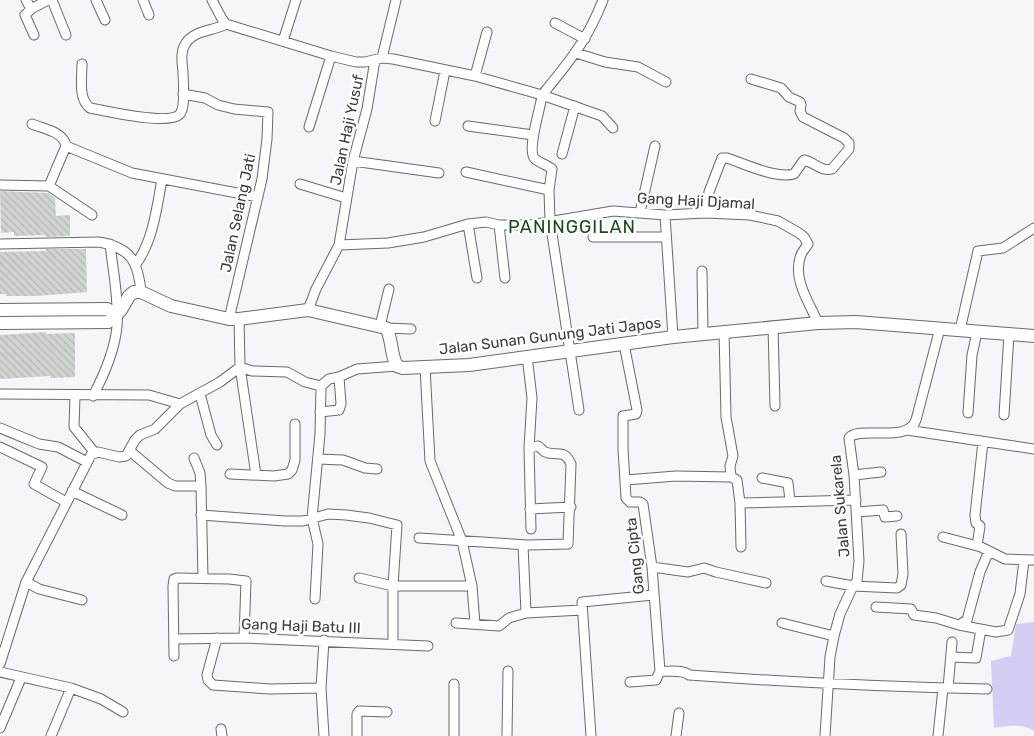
<svg xmlns="http://www.w3.org/2000/svg" width="1034" height="736" viewBox="0 0 1034 736" font-family="Rubik,sans-serif">
  <style>
    .grass { fill: #d4cdf4 }
    .building { fill: url(#building-back-hatch) }
    .lines { fill: none; stroke-linecap: round; stroke-linejoin: round }
    .street-casing { stroke: #6a696d; stroke-width: 11 }
    .secondary-casing { stroke: #6a696d; stroke-width: 14 }
    .street { stroke: #fff; stroke-width: 9 }
    .secondary { stroke: #fff; stroke-width: 12 }
    .labels { text-anchor: middle; dominant-baseline: central; stroke-width: 5; stroke-linejoin: round; paint-order: stroke }
    .street-label { font-size: 15px; fill: #3c3c3e; stroke: #fff }
    .quarter-label { font-size: 18px; letter-spacing: 1px; fill: #154c18; stroke: #fff }
  </style>
  <defs>
    <pattern id="building-back-hatch" width="6" height="6" patternUnits="userSpaceOnUse" patternTransform="scale(1.25)"><rect width="6" height="6" fill="#d0d4d0"/><path d="M-1 5l2 2M0 0l6 6M5-1l2 2" fill="none" stroke="#b4b7b4"/></pattern>
  </defs>
  <rect width="100%" height="100%" fill="#f5f5fa"/>
  <path class="grass" d="M1034,622V731C1023,723 1007,726 994,728L991,661L1011,656L1016,624Z"/>
  <path class="building" d="M0,191L48,193L55,198L56,216L70,215V236L46,237L45,235L14,236V232L1,233Z
    M46,249H86L87,292L35,296H6V294H0V252L46,251Z
    M46,332V334L75,333V377L51,378L50,376L0,379V335Z"/>
  <g class="lines">
    <defs>
      <path id="street" d="M26,0L31,9
        M52,0L66,35
        M96,0L105,20
        M143,0L149,15
        M212,0L222,19L226,24L331,56L356,62H365L382,58L393,59L475,76L542,95L602,116L613,128
        M555,23L585,39
        M34,35L25,15L31,9L48,0
        M283,41L296,0
        M576,53L605,62L638,67L666,82
        M382,58L396,0
        M82,64C82,78 78,99 90,108C107,111 169,126 180,114C186,106 183,82 183,72C182,63 180,51 186,43C194,30 214,31 226,24
        M475,76L487,32
        M183,94L205,98L218,105L234,109L268,112L267,139L262,179L229,319
        M542,95C541,108 526,150 535,159C540,163 547,165 552,169L549,190L550,221L579,410
        M542,95C569,62 587,41 603,0
        M435,121L445,71
        M32,124C44,129 64,132 66,146L49,186
        M468,126L533,135
        M309,127L331,56
        M66,146L132,173L258,197
        M562,154L575,106
        M353,161L439,173
        M466,172L549,190
        M300,184L346,198
        M0,185L49,186L92,215
        M640,212L655,146
        M705,213L709,192L722,158H727C745,164 776,179 794,174L804,160C814,162 821,172 832,169L849,149V143L844,138L803,117L800,111L801,105L800,102L789,97L781,88L751,79
        M665,215L673,337
        M468,224L477,278
        M499,225L505,278
        M593,237H666
        M0,244L99,242C131,248 138,261 141,292
        M339,245L388,243L424,237L468,224L486,222L499,225H530L613,211L665,215L705,213L750,215L778,221L799,233L804,237L808,244C805,249 801,252 800,258C793,280 810,304 818,323
        M136,264C153,241 157,207 162,179
        M702,271L703,334
        M308,310L316,289L339,245L353,161L367,109L375,60
        M239,319L240,367L256,475
        M380,326L389,289
        M773,326L775,406
        M386,328L411,329
        M960,330L978,251L1003,248L1034,228
        M724,331L726,417L733,456L730,466L731,477L737,480L740,503L741,547
        M624,344L637,410L636,414L623,416V449L626,498L630,502H640L643,504L652,567L660,671L656,680L630,682
        M527,356L532,398L529,448L531,529
        M240,367L252,371L287,372L305,382L321,386
        M425,367L430,461L462,541L472,586L475,624
        M321,386L329,379L339,377L357,369L397,366
        M0,394L149,395L180,404
        M200,394L211,435L217,445
        M75,396L74,427L95,453
        M93,396C104,375 115,350 117,326C119,299 113,271 110,244
        M320,412L339,410L341,404L339,377
        M968,413L972,355L977,332
        M1004,415L1009,334
        M0,428L39,444L58,447L87,462
        M907,430L1034,449
        M0,447L42,467L34,484L66,502
        M130,451L168,483L175,486H201
        M194,458L200,473L201,486L203,578
        M318,459L343,460L365,468L377,469
        M230,474L274,476L288,474L292,470L295,460V424
        M854,475L881,472
        M762,478L788,483L790,501
        M626,480L676,476L731,477
        M72,491L122,515
        M740,503L856,500
        M530,509L571,507
        M857,512L883,510L885,517L897,516
        M201,515L285,521H303L328,514L346,515L369,518L397,525L393,586V643
        M943,537L981,547L1005,559L1034,560
        M419,538L528,545L568,544L571,464C564,448 557,457 545,452C543,451 541,448 538,446L529,448
        M523,545L526,613
        M977,546L980,526L976,523L975,515L983,442
        M652,567L688,572L704,568L716,572L766,583
        M359,578L393,586H472
        M826,581L853,586L897,588L901,585L903,574L901,534
        M26,582L39,589L82,600
        M315,599L318,544L312,518L320,434L321,386
        M876,607L911,609L914,615L936,618L959,625L967,620L980,572L989,551
        M456,623L499,626L509,618L526,613L582,610
        M782,623L834,636
        M959,625L996,632L1008,630L1020,594L1024,560
        M217,638L207,675L208,680L213,685L270,689L321,688
        M174,639L244,638L428,646
        M324,640L321,688L324,736
        M174,656L173,586L174,579L177,578L229,579L246,581L244,638
        M951,657L976,658L981,629
        M0,664L26,582L91,455L98,452L119,457L126,456L135,440L140,435L155,429L180,404L220,382L240,367
        M660,671C669,672 683,669 689,675C788,682 888,687 987,689
        M0,672L71,688L101,699L123,712
        M948,688L952,642
        M0,728L21,678
        M221,729L222,736
        M51,736L71,688
        M357,736V714L359,711L387,712
        M454,736V684
        M507,736L508,671
        M591,736L582,602L653,595
        M676,736L679,713
        M825,736L830,657L834,636L840,614L853,586L857,581L859,561L854,475L849,438C859,425 908,444 916,420L940,328
        M938,736L943,688"/>
      <path id="secondary" d="M0,310L107,309L117,315
        M0,323L108,322L121,310L129,296L134,292H141L171,306L229,319H239L308,310L386,328C393,340 390,354 397,366L403,368L469,365L673,337L818,323L856,322L1034,336"/>
    </defs>
    <use href="#street" class="street-casing"/>
    <use href="#secondary" class="secondary-casing"/>
    <use href="#street" class="street"/>
    <use href="#secondary" class="secondary"/>
  </g>
  <g class="labels">
    <g class="street-label">
      <text transform="translate(347 130) rotate(-78)">Jalan Haji Yusuf</text>
      <text transform="translate(696 201) rotate(3)">Gang Haji Djamal</text>
      <text transform="translate(238 213) rotate(-78)">Jalan Selang Jati</text>
      <text transform="translate(550 336) rotate(-7)">Jalan Sunan Gunung Jati Japos</text>
      <text transform="translate(840 506) rotate(-95)">Jalan Sukarela</text>
      <text transform="translate(635 556) rotate(-96)">Gang Cipta</text>
      <text transform="translate(301 626) rotate(2)">Gang Haji Batu III</text>
    </g>
    <g class="quarter-label">
      <text x="572" y="227">PANINGGILAN</text>
    </g>
  </g>
</svg>
